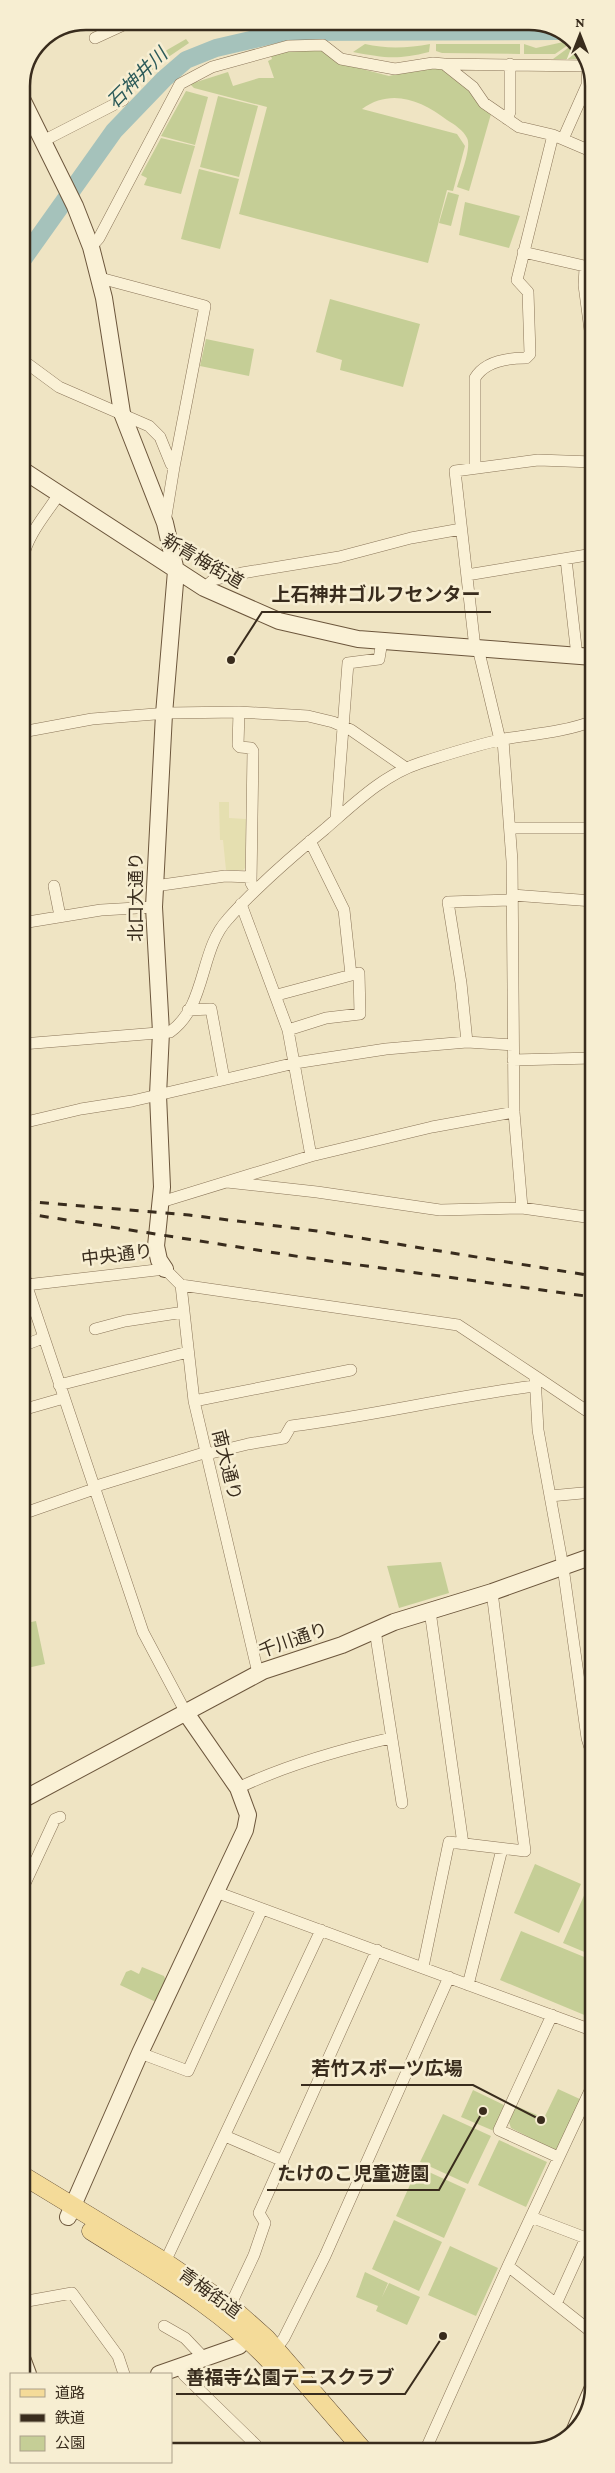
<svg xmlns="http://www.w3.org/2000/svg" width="615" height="2473" viewBox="0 0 615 2473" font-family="'Crimson Pro','Noto Sans JP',serif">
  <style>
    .farmland { fill: #e5dfb0 }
    .green { fill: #c5ce96 }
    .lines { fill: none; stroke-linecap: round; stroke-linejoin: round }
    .river { stroke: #a5c2bb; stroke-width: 18 }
    .street-casing { stroke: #8a7559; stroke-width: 12 }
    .secondary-casing { stroke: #6c563c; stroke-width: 18 }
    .primary-casing { stroke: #58432d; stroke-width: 19 }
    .street { stroke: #faf1d6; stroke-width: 11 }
    .secondary { stroke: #faf1d6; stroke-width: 16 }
    .primary { stroke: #f4db99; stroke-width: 18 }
    .rail { stroke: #392c1d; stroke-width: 3; stroke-dasharray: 9 9; stroke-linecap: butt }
    .labels { text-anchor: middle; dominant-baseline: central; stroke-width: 5; stroke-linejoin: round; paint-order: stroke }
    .street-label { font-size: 18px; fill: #392c1d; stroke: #f7eed2 }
    .water-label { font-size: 19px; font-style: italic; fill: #2c5a59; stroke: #f7eed2 }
    .rim { fill: none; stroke: #392c1d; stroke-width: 2.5 }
    .leader { fill: none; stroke: #392c1d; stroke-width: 2 }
    .callout-dot { fill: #392c1d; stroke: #f7eed2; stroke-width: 2 }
    .callout-label { font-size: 19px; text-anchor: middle; font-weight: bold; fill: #392c1d; stroke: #f7eed2; stroke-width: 5; stroke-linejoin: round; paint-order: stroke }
  </style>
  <rect width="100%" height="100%" fill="#efe4c3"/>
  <path class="farmland" d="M219,802H229V818L246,819L245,868L243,870H226L223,840H220Z"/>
  <path class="green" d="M186,39L189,43L158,64L155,61L167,50Z
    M568,41H571V43L555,54H524V44L536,48Z
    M365,44C386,49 409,48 430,44L429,52C397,60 385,58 353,52Z
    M436,44H520V54L442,53L436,51Z
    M577,46L583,57L581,59H553L568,48Z
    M289,49H321L335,62L389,76L437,65L465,87L491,114L469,191L457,187C460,177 472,147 467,138C464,131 454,124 447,120C421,100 391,88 362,109L457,134L465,146L453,191L447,190L428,263L239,214L267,107L194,88L190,84L228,72L233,86L259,78H274L268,61L272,59L271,56Z
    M150,64L154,68L132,90Z
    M186,91L208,97L195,145L161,136Z
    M218,96L258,106L239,177L200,167Z
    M161,138L195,146L181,194L144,185L147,178L141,175Z
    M199,169L239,179L220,249L181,239Z
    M448,192L459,195L451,226L439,223Z
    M465,202L520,216L509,248L459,235Z
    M330,299L420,324L403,387L340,370L342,360L316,352Z
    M206,339L254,349L249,376L200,366Z
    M441,1562L449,1593L399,1608L387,1566Z
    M36,1621L45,1664L23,1669L22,1624Z
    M535,1864L581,1884L559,1933L514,1913Z
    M586,1891L593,1895L594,1956L563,1943Z
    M521,1931L594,1961V2019L500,1980Z
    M142,1967L164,1976L166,1981L156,2002L120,1985L126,1972L131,1970L139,1974Z
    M558,2089L582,2100L558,2149L554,2150L511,2128L509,2122L516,2106L544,2118Z
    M473,2090L504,2105L494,2131L461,2117Z
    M443,2114L491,2136L468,2184L420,2162Z
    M499,2140L547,2162L526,2207L478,2185Z
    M418,2167L466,2189L444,2238L396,2216Z
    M394,2220L442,2242L419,2291L372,2269Z
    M450,2246L498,2268L476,2316L428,2295Z
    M365,2272L388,2283L382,2297L389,2283L420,2297L407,2325L376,2311L378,2306L356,2297Z"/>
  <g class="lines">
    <path class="river" d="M21,262L114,131L164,79L186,60L216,48L285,32L559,31"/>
    <defs>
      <path id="street" d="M95,38L132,21
        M444,64L588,66
        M507,119L510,112V64
        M563,139L587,85L588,65
        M43,141L123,100
        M91,247L99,238L180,84L212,67L288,46L323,45L341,59L395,69L433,63L444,64L473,87L484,103L519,127L553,135L593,152
        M523,252L593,268
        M585,268L584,285L593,353
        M100,278L205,306L174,467
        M21,359L59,387L149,426L160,437L171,464L174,467L165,522
        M475,468V378C485,361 508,358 526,358L530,354L528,292L517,280L553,135
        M566,559L577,656
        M467,575L593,554
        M204,588L213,580L242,573L339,557L411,538L461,529
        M22,619C25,599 20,578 23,558C27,535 47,513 59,494
        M475,648L455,471L538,460L593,462
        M478,648L500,740
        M239,712L238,745L240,747L251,748L253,751L251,883L255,890
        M22,732L92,719L168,713L239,712L308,716L333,722L351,730L406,768
        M503,740L512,861L514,1112L522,1208
        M336,819L348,663L379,659L382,641
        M510,828H593
        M310,841L344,910L351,975
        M54,886L60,916
        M155,886L225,876L251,877
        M512,895L593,901
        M241,904L288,1030L311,1156
        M22,923L101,910L154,907
        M277,995L359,973L360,1014L326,1018L288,1030
        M188,1010L211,1009L224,1079
        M467,1042L461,983L448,902L512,900
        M22,1044L170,1032C207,1006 199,950 228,919C257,886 291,857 325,829C354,804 383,775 420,763C448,754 476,745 504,739C534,734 565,732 593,721
        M513,1060L593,1058
        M22,1123L81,1109L132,1101L295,1063L386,1049L467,1042L513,1045
        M227,1182L317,1192L440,1210L522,1208L593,1218
        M161,1202L311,1156L432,1127L514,1112
        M22,1272L143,1632L186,1713
        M26,1285L165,1269L181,1285L194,1401L258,1673
        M181,1285L458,1325L535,1376L538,1430L563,1567L587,1738L593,1758
        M95,1329L125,1321L184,1312
        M22,1346L43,1338
        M535,1376L593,1415
        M59,1385L188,1352
        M194,1401L351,1370
        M22,1410L64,1398
        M207,1454L248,1444L284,1438L291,1426C373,1416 453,1396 535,1386
        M93,1487L207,1452
        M550,1496L593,1492
        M22,1514L94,1489
        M430,1611L463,1844
        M375,1630L402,1803
        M238,1788C286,1765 339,1750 391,1738
        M22,1890L55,1819L60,1817
        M216,1892L594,2031
        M423,1967L449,1842L525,1851L492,1592
        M468,1985L502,1849
        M552,2015L499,2130L558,2157
        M140,2053L188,2071L262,1909
        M225,2136L283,2161
        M594,2192V2194
        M531,2217L586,2238L556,2304
        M165,2262L321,1930
        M508,2266L594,2334
        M22,2302L72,2293L118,2356L124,2374
        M230,2306L254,2255L265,2223L259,2213L377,1950
        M164,2326L185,2338L204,2358
        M276,2349L284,2338L325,2256L449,1977
        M180,2367L184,2375L256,2445L259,2451
        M425,2451L508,2266L594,2082"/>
      <path id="secondary" d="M21,97L75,206L91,247L104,298L122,413L165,523L176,571L164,714L154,907L161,1032L158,1095L162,1187L156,1246L159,1260L165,1269
        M21,469L204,588L279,621L358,639L593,657
        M22,1286L26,1285
        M22,1800L263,1671L342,1645L394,1622L492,1592L593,1556
        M68,2217L140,2053L245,1830L248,1815L238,1788L186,1713
        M22,2358L28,2374
        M159,2374L239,2346L254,2329
        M574,2432L594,2385"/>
      <path id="primary" d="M22,2175L165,2262L230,2306L266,2338L364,2451
        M91,2231C156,2272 225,2310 276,2368"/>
    </defs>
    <use href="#street" class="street-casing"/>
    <use href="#secondary" class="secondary-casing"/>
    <use href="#primary" class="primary-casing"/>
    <use href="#street" class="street"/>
    <use href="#secondary" class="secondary"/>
    <use href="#primary" class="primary"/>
    <path class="rail" d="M22,1201L189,1215L317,1231L593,1276
      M22,1213L308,1258L593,1297"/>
  </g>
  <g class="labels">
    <g class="street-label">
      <text transform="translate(203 561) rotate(30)">新青梅街道</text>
      <text transform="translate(136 897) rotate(-90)">北口大通り</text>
      <text transform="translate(117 1255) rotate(-7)">中央通り</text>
      <text transform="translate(227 1465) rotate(76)">南大通り</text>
      <text transform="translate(293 1640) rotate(-19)">千川通り</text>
      <text transform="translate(210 2293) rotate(36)">青梅街道</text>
    </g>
    <g class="water-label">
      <text transform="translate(137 78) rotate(-45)">石神井川</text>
    </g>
  </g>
  <path d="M0 0H615V2473H0ZM86 30H529A56 56 0 0 1 585 86V2387A56 56 0 0 1 529 2443H86A56 56 0 0 1 30 2387V86A56 56 0 0 1 86 30Z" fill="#f7eed2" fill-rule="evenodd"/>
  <path class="rim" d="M86 30H529A56 56 0 0 1 585 86V2387A56 56 0 0 1 529 2443H86A56 56 0 0 1 30 2387V86A56 56 0 0 1 86 30Z"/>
  <path class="leader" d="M231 660L262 612H491M541 2120L473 2085H301M483 2111L439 2190H267M443 2336L405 2394H176"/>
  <g class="callout-dot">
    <circle cx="231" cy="660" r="5"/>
    <circle cx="541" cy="2120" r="5"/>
    <circle cx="483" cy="2111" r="5"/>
    <circle cx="443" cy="2336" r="5"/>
  </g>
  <g class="callout-label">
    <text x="376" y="601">上石神井ゴルフセンター</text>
    <text x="387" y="2075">若竹スポーツ広場</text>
    <text x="353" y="2180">たけのこ児童遊園</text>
    <text x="290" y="2384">善福寺公園テニスクラブ</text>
  </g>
  <rect x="10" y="2373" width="162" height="90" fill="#f7eed2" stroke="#aba08a"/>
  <rect x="20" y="2389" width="25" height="8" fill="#f4db99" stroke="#aba08a"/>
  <text x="55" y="2398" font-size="15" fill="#392c1d">道路</text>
  <rect x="20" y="2414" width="25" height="8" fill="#392c1d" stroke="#aba08a"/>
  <text x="55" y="2423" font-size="15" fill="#392c1d">鉄道</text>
  <rect x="20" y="2436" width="25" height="15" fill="#c5ce96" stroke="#aba08a"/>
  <text x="55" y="2448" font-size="15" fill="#392c1d">公園</text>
  <g transform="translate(580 35)" stroke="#f7eed2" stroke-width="4" paint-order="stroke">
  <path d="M0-4L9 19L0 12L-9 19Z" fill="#392c1d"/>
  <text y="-8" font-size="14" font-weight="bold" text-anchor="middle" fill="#392c1d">N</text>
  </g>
</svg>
